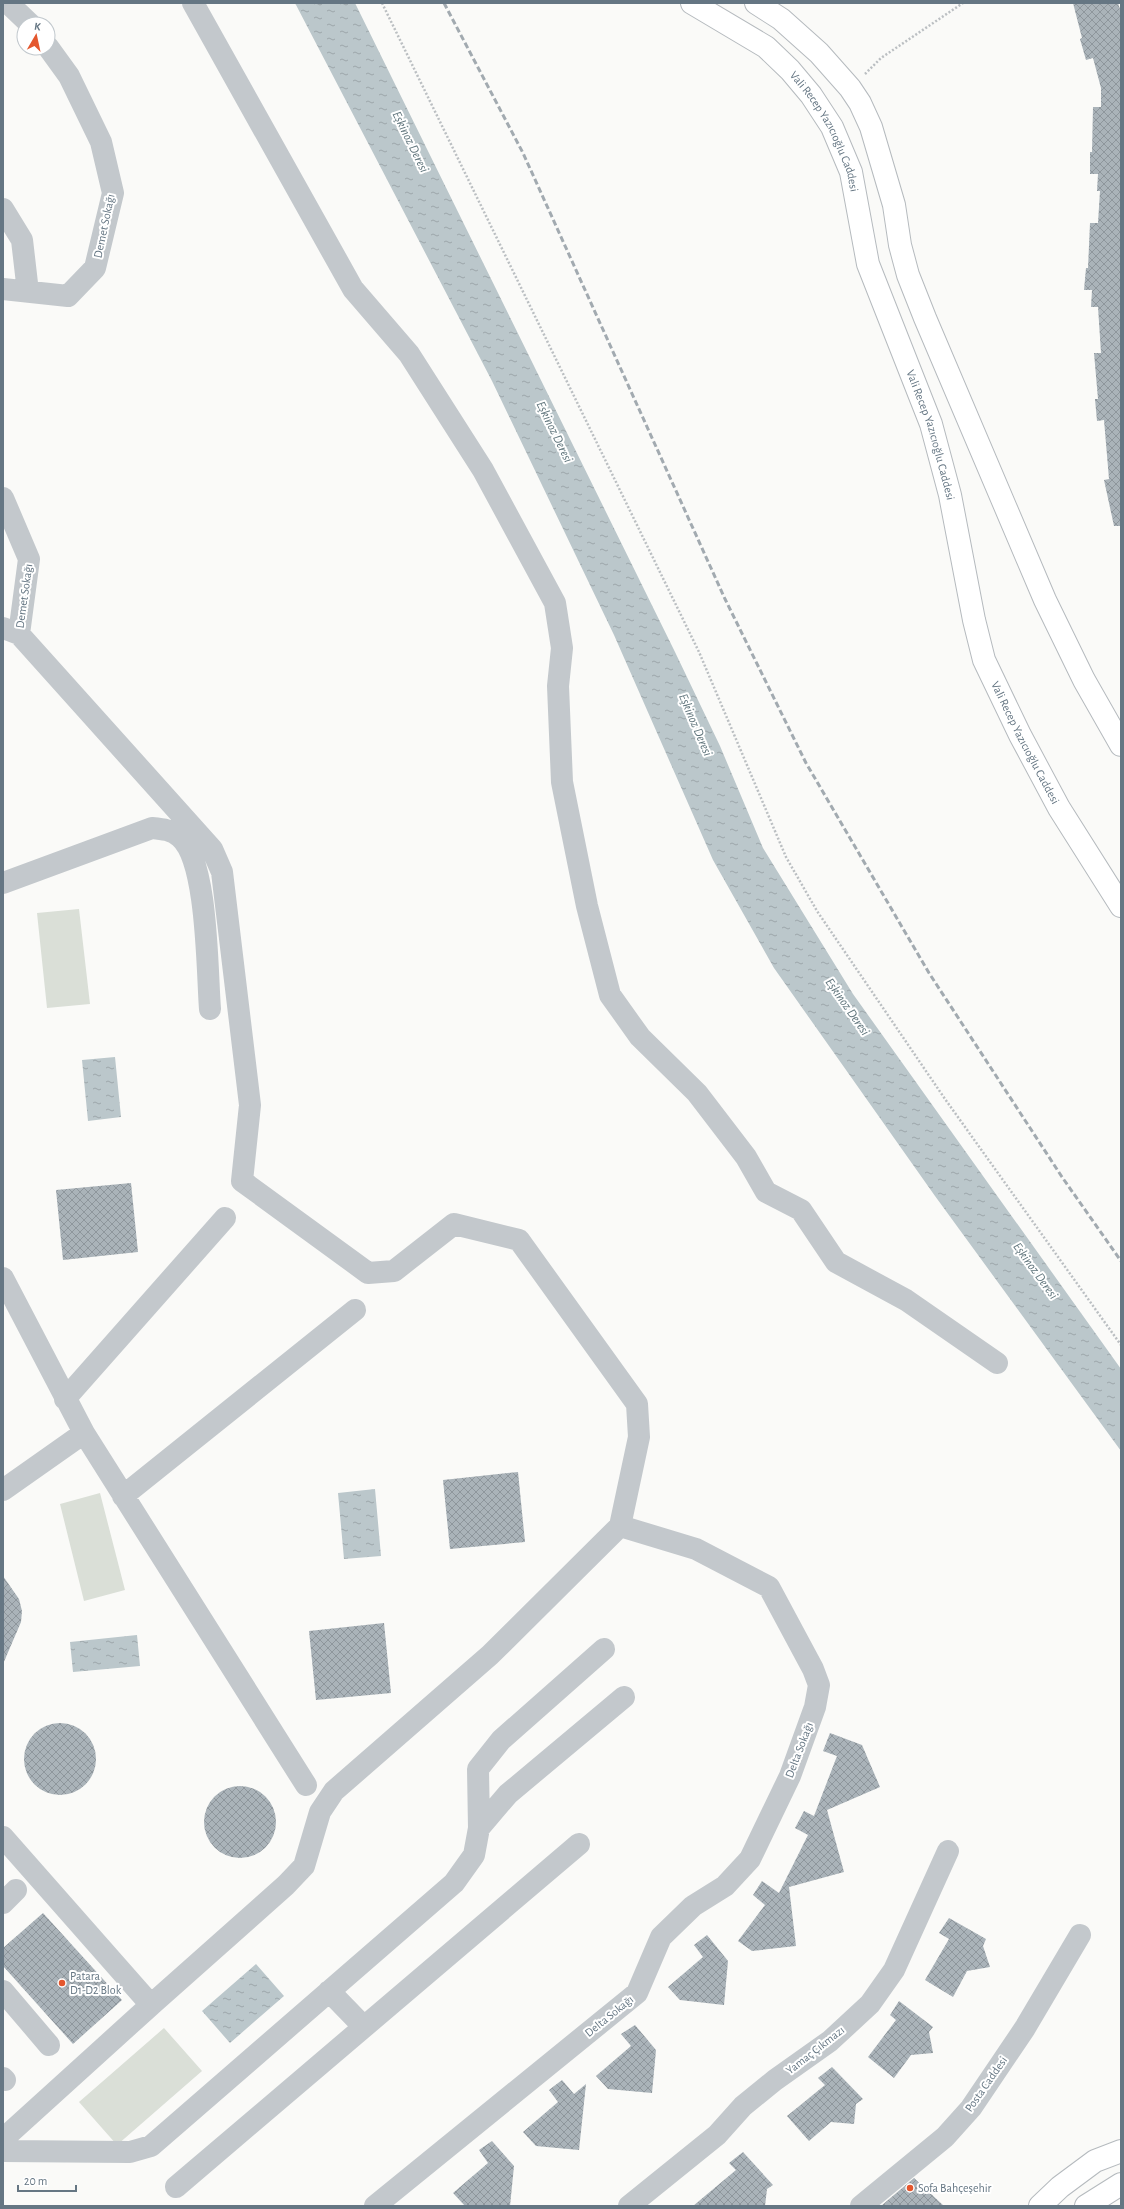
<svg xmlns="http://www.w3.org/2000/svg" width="1124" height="2209" viewBox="0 0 1124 2209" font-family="'Alegreya Sans',sans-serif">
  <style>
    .pitch { fill: #dadfd7 }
    .water { fill: url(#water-ripples) }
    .building { fill: url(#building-cross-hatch) }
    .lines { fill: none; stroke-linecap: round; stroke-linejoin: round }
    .major-casing { stroke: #b5babe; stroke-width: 24 }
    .path { stroke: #bbbfc2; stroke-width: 2.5; stroke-dasharray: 2 2; stroke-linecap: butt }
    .minor { stroke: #c3c8cc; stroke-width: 22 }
    .major { stroke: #fff; stroke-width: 22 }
    .rail { stroke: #a2aab0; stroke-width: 3; stroke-dasharray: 6 3; stroke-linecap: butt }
    .poi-dot { fill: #e4572e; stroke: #fff; stroke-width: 1.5 }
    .labels { text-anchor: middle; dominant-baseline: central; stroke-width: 4; stroke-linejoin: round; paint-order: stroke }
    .street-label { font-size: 12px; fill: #657683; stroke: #fff }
    .poi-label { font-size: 12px; fill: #657683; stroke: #fff; text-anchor: start }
    .water-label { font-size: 13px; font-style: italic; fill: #60757c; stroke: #fff }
  </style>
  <defs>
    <pattern id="water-ripples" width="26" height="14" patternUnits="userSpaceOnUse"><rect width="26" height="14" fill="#bbc7cb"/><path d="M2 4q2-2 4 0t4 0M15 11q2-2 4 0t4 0" fill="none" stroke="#9ca6aa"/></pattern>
    <pattern id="building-cross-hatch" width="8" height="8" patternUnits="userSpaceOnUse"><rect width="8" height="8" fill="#aab3b9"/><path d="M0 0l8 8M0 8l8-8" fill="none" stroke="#8e969c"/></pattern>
  </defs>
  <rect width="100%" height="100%" fill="#fafaf8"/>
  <path class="pitch" d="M79,909L90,1004L47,1008L37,913Z
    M100,1493L125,1590L84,1601L60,1504Z
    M164,2028L202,2071L117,2145L79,2102Z"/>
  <path class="water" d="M295,3H355L675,652L720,746L763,848L853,994L1121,1369V1451L935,1196L774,968L713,860L614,635L492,381Z
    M115,1057L121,1117L88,1121L82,1060Z
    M375,1489L381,1556L344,1559L338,1493Z
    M137,1635L140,1666L73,1672L70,1642Z
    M256,1964L284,1996L230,2043L202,2011Z"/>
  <path class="building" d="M1073,3H1118L1121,12V526H1114L1104,480L1109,479L1104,420L1097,421L1095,399H1098L1094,353H1101L1098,307H1091L1092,290H1084L1086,268H1088L1090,223H1098L1100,191H1097L1098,174H1090V152H1092L1093,107H1101V88L1093,58L1086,60L1080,39L1082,38Z
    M131,1183L138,1252L63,1260L56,1190Z
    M518,1472L525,1542L450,1549L443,1480Z
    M3,1576L19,1599L22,1611L21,1622L3,1664Z
    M384,1623L391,1693L316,1700L309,1631Z
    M24 1759a36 36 0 1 1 72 0a36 36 0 1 1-72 0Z
    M830,1733L862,1745L880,1787L827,1810L844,1872L789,1887L796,1946L752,1951L738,1941L765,1905L753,1895L762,1881L779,1893L808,1835L795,1828L804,1811L814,1816L837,1756L823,1751Z
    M204 1822a36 36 0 1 1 72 0a36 36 0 1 1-72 0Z
    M43,1913L122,2000L73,2044L3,1966V1948Z
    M949,1918L986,1939L983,1946L990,1967L967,1971L953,1997L925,1980L949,1939L939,1933Z
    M707,1935L728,1961L724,2005L680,2000L668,1987L703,1957L694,1945Z
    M899,2001L933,2027L929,2032L933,2053L911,2055L894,2078L868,2057L896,2020L890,2015Z
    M635,2025L656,2050L652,2093L608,2089L596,2076L631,2046L621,2034Z
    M832,2067L863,2099L856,2104L854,2124L831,2122L809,2141L787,2116L825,2085L818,2078Z
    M562,2080L574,2094L586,2084L579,2150L536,2146L523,2132L558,2102L549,2090Z
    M492,2141L514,2166L510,2206H465L453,2193L488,2163L479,2150Z
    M743,2152L773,2185L767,2189L765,2206H693L736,2170L729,2163Z
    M914,2178L944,2206H881Z"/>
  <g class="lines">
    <defs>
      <g id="major">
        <path id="s1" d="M692,3L766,47L790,70L811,95L832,127L851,172L868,264L931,424L950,495L974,620L984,660L1020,735L1059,808L1121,906"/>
        <path d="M756,3L781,19L819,53L850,88L860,103L871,127L894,205L900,245L908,275L925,318L1045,600L1084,680L1121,745"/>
        <path d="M1040,2206L1060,2187L1095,2161L1121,2151"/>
        <path d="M1086,2206L1121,2184"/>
      </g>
    </defs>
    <use href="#major" class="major-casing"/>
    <path class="path" d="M382,3L699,652L786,857L817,911L945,1099L1121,1345
      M865,74L881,58L963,3"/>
    <path class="minor" d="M8,3L30,24
      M193,3L353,289L409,354L483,470L555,603L562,648L558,686L562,782L587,906L610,995L640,1037L697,1093L746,1157L766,1192L801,1210L836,1262L906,1300L997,1363
      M3,209L22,240L28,292
      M3,289L68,296L95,268L113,193L101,142L69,76L48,47
      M3,498L29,559L19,634L3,628
      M19,634L212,849L222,872L250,1105L242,1181L368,1273L394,1271L454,1224L519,1240L637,1404L639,1437L620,1526
      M3,883L152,828C163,829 172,830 180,837C208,861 207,972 210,1009
      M3,1278L84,1433
      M65,1399L225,1218
      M3,1490L84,1433L306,1785
      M123,1496L355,1310
      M479,1828L508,1794L624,1697
      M3,1837L151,2005L3,2139
      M3,1903L16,1890
      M3,1991L49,2045
      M329,1991L363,2026
      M151,2005L286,1885L304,1866L320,1812L334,1791L490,1655L620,1526L696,1549L769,1587L813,1669L819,1685L815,1707L790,1776L750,1859L725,1886L693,1906L661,1937L637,1993L375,2206
      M3,2078L5,2080
      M3,2151L130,2152L151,2146L454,1883L474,1855L479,1828L478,1769L501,1740L604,1649
      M176,2187L579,1844
      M629,2206L717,2135L743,2106L775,2080L830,2041L870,2004L894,1970L948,1851
      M861,2206L945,2137L971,2108L1025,2028L1080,1935"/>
    <use href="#major" class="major"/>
    <path class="rail" d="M444,3L523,153L725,599L806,763L929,973L1062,1177L1121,1261"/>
  </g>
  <g class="poi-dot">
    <circle cx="62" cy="1983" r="4"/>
    <circle cx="910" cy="2188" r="4"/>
  </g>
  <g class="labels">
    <g class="street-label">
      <text stroke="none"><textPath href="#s1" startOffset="191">Vali Recep Yazıcıoğlu Caddesi</textPath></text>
      <text transform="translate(104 226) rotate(-78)">Demet Sokağı</text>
      <text stroke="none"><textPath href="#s1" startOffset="515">Vali Recep Yazıcıoğlu Caddesi</textPath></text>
      <text transform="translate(24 596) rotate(-82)">Demet Sokağı</text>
      <text stroke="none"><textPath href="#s1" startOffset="839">Vali Recep Yazıcıoğlu Caddesi</textPath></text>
      <text transform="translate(799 1750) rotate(-69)">Delta Sokağı</text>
      <text transform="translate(609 2016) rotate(-39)">Delta Sokağı</text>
      <text transform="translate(815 2050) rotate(-38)">Yamaç Çıkmazı</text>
      <text transform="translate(986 2084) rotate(-55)">Posta Caddesi</text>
    </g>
    <g class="poi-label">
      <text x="70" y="1976">Patara<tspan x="70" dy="14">D1-D2 Blok</tspan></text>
      <text x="918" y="2188">Sofa Bahçeşehir</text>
    </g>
    <g class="water-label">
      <text transform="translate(410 142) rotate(64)">Eşkinoz Deresi</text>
      <text transform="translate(554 432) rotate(64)">Eşkinoz Deresi</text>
      <text transform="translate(695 725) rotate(67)">Eşkinoz Deresi</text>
      <text transform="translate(847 1007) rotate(55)">Eşkinoz Deresi</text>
      <text transform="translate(1035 1271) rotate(54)">Eşkinoz Deresi</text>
    </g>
  </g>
  <rect width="1124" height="2209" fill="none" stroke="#657683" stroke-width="8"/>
  <g transform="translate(36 36) rotate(9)"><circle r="19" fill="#ffffff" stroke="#c1c8cd"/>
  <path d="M0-3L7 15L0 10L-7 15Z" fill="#e4572e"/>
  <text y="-6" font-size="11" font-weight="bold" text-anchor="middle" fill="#657683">K</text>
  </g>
  <path d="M18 2185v6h58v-6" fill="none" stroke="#657683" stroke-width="2"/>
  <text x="24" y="2185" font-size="12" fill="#657683" stroke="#ffffff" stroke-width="3" paint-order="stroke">20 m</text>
</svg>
